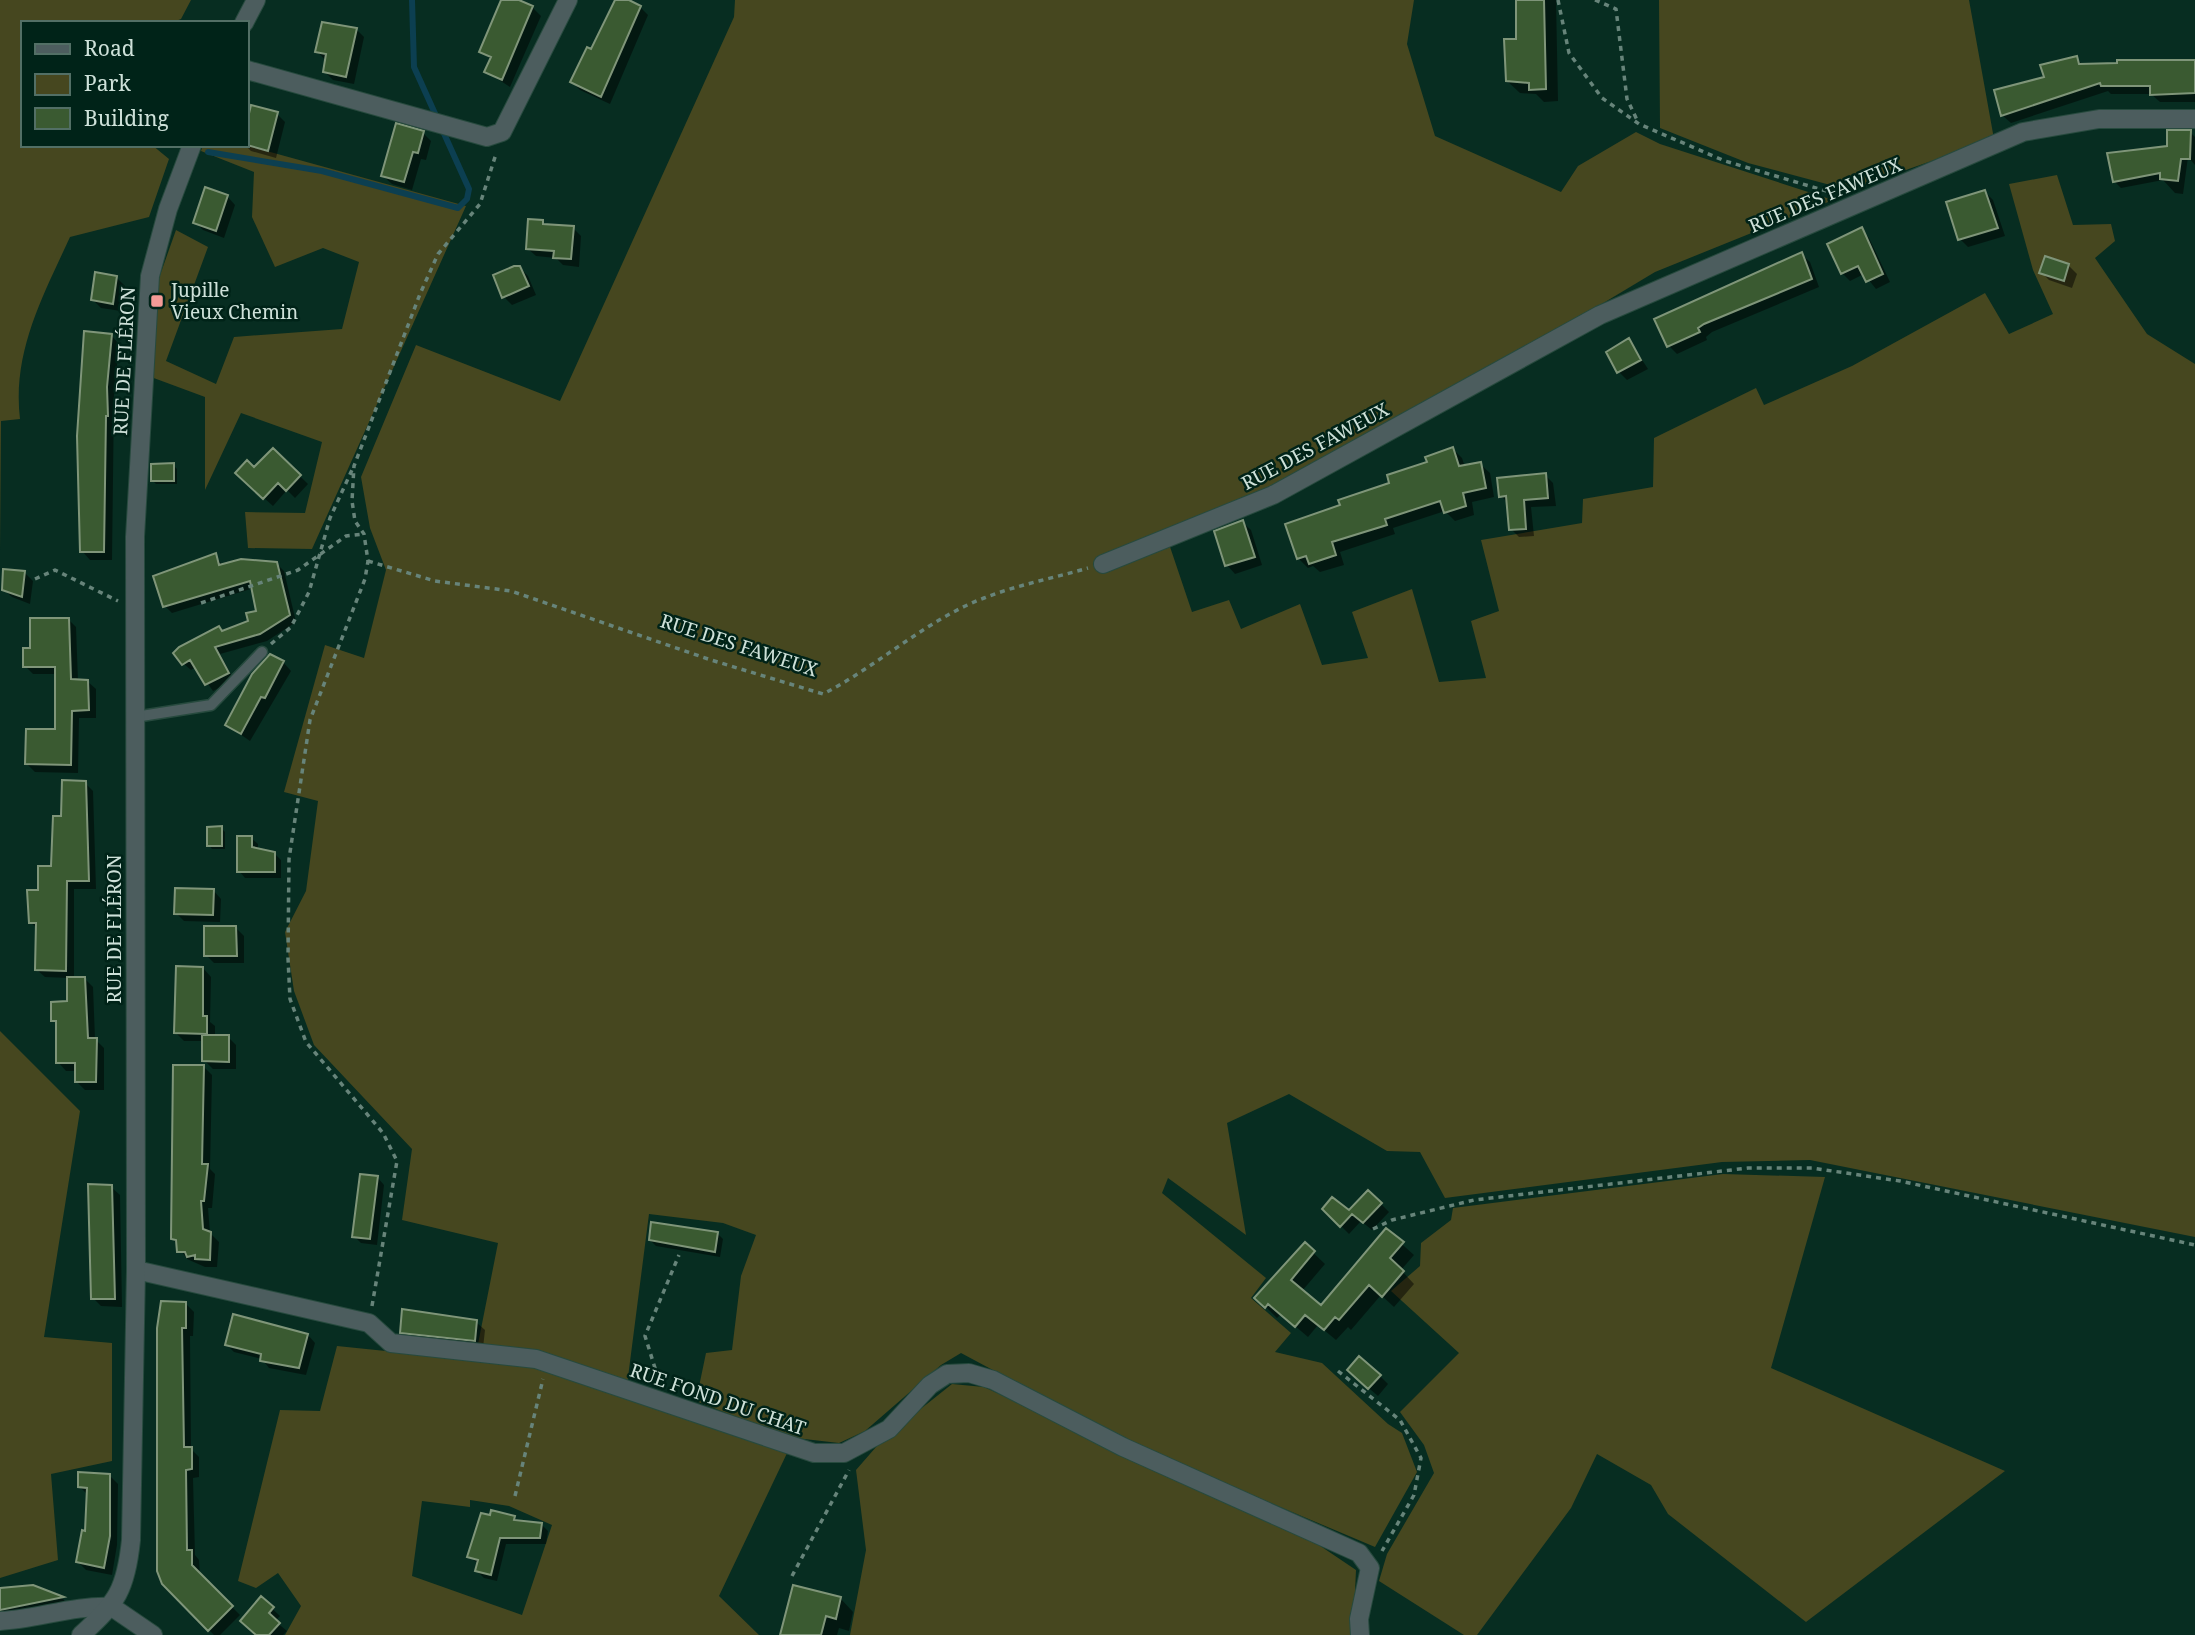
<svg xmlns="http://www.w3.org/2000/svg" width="2195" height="1635" viewBox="0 0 2195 1635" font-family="'Noto Serif',serif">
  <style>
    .green { fill: #46471f; fill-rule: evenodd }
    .shadow { fill: #0007 }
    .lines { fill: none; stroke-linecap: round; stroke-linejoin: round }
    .stream { stroke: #0c3f51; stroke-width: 6 }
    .building { fill: #3a5a31; stroke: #7f9579; stroke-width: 2 }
    .service-casing { stroke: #274a3e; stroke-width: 13 }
    .minor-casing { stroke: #274a3e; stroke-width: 20 }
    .tertiary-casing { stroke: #274a3e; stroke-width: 20 }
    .path { stroke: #67847a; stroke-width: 3.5; stroke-dasharray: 5 5; stroke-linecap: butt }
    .service { stroke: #4c5d5e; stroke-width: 10 }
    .minor { stroke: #4c5d5e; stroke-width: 18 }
    .tertiary { stroke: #4c5d5e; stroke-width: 18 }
    .poi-dot { fill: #f59b97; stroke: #002318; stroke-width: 2.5 }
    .labels { text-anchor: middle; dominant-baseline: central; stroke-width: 5; stroke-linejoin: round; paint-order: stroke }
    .street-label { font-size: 19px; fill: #cee1d9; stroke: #002318 }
    .poi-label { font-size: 19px; fill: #cee1d9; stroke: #002318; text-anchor: start }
  </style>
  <rect width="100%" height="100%" fill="#072d21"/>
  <path class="green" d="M0,0H191L181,19L171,23H23V145H152L169,159L149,217L70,237C43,296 12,352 20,419L1,421L0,551Z
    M735,0H1414L1407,44L1435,136L1561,192L1578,166L1636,132L1660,144L1833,200L1655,272L1535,344L1331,461L1165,532L1192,612L1229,600L1241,629L1300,604L1322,665L1368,658L1352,612L1412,589L1439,682L1486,678L1471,621L1499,611L1481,540L1582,523L1583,499L1653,487L1654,438L1756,388L1764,405L1852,366L1985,293L2009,334L2053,314L2033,270L2009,184L2057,175L2073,225L2111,224L2115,241L2095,258L2147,334L2195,364V1237L1810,1160L1722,1162L1445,1198L1420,1152L1387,1151L1289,1094L1227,1123L1246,1235L1168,1178L1162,1193L1266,1278L1251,1298L1291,1333L1275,1352L1322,1363L1388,1424L1402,1433L1417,1472L1375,1547L1131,1444L961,1353L941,1365L865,1431L839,1443L787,1437L696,1401L706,1353L732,1350L741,1276L756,1235L723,1223L649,1214L627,1385L478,1344L498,1243L402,1220L412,1149L314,1045L294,991L285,932L306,891L318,801L284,792L325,645L364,658L386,570L370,528L361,477L416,345L560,401L734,17Z
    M1659,0H1969L1994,139L1849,190L1748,163L1660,128Z
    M203,145H245L466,206L312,549L248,548L245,512L305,513L322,442L241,413L205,490V397L151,377L159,278L176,230L208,247L166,361L216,384L234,337L342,329L359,262L323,248L275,267L252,217L254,172L201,151Z
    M0,1031L80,1111L44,1337L112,1343V1461L51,1474L58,1560L0,1578Z
    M1723,1174L1825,1177L1771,1368L2005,1471L1806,1622L1668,1514L1651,1485L1597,1454L1571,1508L1477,1635H1464L1379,1581L1387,1554L1434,1473L1424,1445L1400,1412L1459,1353L1391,1291L1420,1266L1421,1243L1451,1220L1453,1208Z
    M337,1346L532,1366L789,1449L719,1596L759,1635H285L301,1606L278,1573L256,1588L238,1581L280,1410L320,1411ZM470,1500L509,1506L552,1525L522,1615L412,1576L422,1501L470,1507Z
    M952,1384L984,1387L1307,1537L1356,1570L1353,1635H850L866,1550L856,1470L883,1439Z"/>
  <path class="shadow" d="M503,0H515L532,7L541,16L510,87L487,72L492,60L481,51Z
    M617,0H625L640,7L648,15L610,104L580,90L572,82L592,51Z
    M1518,0H1556L1558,101L1544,102L1536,94L1520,93L1507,81L1518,41Z
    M356,29L364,37L354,84L333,80L325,72V60L317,51Z
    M2076,58L2084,66L2195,61V102H2160L2151,94H2111L2108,91L2011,123L2002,115Z
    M253,107L277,114L285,122L276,158L251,151L245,145Z
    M2190,132L2195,137V165L2188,157L2183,194L2175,193L2163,180L2121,188L2114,181Z
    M423,133L431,141L426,160L421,159L412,190L392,184L383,176Z
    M1985,192L1993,200L2005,236L1968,247L1960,239Z
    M227,196L235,205L224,238L203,230L195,222Z
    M542,222L546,226L573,228L581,236L579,267L563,265L556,258L536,256L527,248Z
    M1861,229L1869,238L1890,282L1876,289L1864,274L1850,281L1842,273Z
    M1801,254L1810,262L1819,287L1712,332L1706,337L1707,340L1677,354L1669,346Z
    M2046,258L2069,266L2077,274L2072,288L2049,280L2041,272Z
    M520,268L528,276L536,295L512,305L504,297Z
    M116,277L125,286L121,311L101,308L93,300Z
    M111,335L119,344L114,396L112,560H90L82,551Z
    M1629,340L1648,369L1627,380L1619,372Z
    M1453,449L1462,458L1465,467L1480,464L1490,473L1494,497L1472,502L1474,515L1455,521L1445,511L1393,528L1395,534L1340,552L1344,565L1320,572L1313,566L1308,568L1298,558L1342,507L1392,484Z
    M273,450L308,484L295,498L287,490L273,506L245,481Z
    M173,465L177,469V484H156L152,480Z
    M1545,475L1553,483L1556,506L1531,507L1534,536L1519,537L1511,529L1508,503L1501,496Z
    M1242,522L1251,530L1262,565L1235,574L1227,565Z
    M215,555L223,566L277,564L284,571L296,622L267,641L220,654L234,680L213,691L196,667L191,670L184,664L223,632L250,622L258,613L254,588L172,613L165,606L156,577Z
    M24,572L33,581L30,604L12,597L3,589Z
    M68,619L76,627L78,681H87L96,689V718H79L78,773L35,772L26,763L57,731V674H33L25,666L32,650Z
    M283,662L291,671L250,741L227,725Z
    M85,783L93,791L96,889H74V979H85L93,987L95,1039L104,1048V1090H85L76,1081V1071H66L58,1062V1025L53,1020L68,1003L69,978L45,977L37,970L38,929L30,922L40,892L53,868L63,818Z
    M221,828L225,832V849H212L209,845Z
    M251,838L258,844V850L274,853L281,860V878H245L239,871Z
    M213,890L221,899L220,922L184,921L176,913Z
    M236,928L244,936V963H214L206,955Z
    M203,968L211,977L210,1022L215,1026V1037H228L236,1045V1069H213L204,1060V1041H184L176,1033Z
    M204,1067L212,1075L210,1169L215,1174L212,1208H208L210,1233L219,1242L217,1267H205L187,1259L173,1239Z
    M378,1178L384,1185L377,1245L361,1243L354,1236Z
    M90,1186L111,1187L120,1195L122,1307L101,1306L93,1298Z
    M1381,1204L1389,1212L1372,1230L1361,1221L1349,1234L1324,1209L1349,1213Z
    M1386,1230L1414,1255L1401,1270L1414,1284L1394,1307L1381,1295L1351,1330L1348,1327L1336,1340L1318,1325L1308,1337L1281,1314L1277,1318L1256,1297L1305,1245L1325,1264L1302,1291L1321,1307Z
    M717,1233L723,1239L720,1257L656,1246L650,1240Z
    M186,1304L194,1312L193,1336H190L191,1449L199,1457V1477L193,1478L195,1555L199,1560L200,1575L240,1615L220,1635H214L163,1583L159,1328Z
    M476,1322L485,1330L483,1348L410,1340L402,1332Z
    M308,1335L315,1343L306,1375L269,1368L262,1359L234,1352L227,1345Z
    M1380,1376L1388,1384L1378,1396L1357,1378Z
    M110,1476L118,1484L117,1545L112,1575L86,1570L78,1562L87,1533L88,1495L79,1486Z
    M514,1517L519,1522L541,1524L548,1531L546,1544H506L497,1581L484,1578L477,1571L479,1564L469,1557Z
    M33,1587L63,1599L69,1605L0,1620V1590Z
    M794,1587L841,1599L853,1612L849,1631L839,1628L837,1635H781Z
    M261,1598L280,1616L275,1621L287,1631L283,1635H258Z"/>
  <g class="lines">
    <path class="stream" d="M208,152L322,171L458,208L467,199L469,189L414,67L412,0"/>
  </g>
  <path class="building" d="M501,0H519L533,6L502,80L484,72L491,57L479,52Z
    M615,0H629L641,6L601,97L570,82L587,47L591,49Z
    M1516,0H1544L1546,89L1529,90V83L1506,81L1504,39H1516Z
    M322,22L357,28L346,77L323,72L326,54L315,52Z
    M2077,56L2079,64L2117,63V60H2195V93L2150,95V86H2101L2100,83L2001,116L1994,90L2044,77L2040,65Z
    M251,105L278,112L268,151L247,145V122Z
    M396,123L424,131L418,153L413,152L404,182L381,176Z
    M2167,130H2191L2190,159H2181L2178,181L2160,179V173L2113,182L2107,153L2167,146Z
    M205,187L228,195L216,231L193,223Z
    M1985,190L1998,228L1958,240L1946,202Z
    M528,219L543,220V224L574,226L571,259L553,258L554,251L526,249Z
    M1862,227L1883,274L1866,282L1858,266L1841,274L1827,244Z
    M1802,252L1812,279L1704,324L1698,328L1700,332L1667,347L1654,319Z
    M2045,256L2069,264L2064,281L2039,273Z
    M514,266H520L529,286L502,298L493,275Z
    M95,272L117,276L113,304L91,300Z
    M84,331L112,334L107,387L108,416H106L104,552H80L77,436Z
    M1629,338L1641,360L1617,373L1606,352Z
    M1453,447L1459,466L1481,462L1486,488L1463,493L1466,506L1444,513L1440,501L1385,519L1387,525L1332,542L1336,555L1309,564L1306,556L1297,559L1285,524L1340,505L1338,500L1389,483L1387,475L1427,462L1425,457Z
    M273,448L301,475L286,491L278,483L263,499L235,473L247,460L254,467Z
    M174,463V481H151V464Z
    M1546,473L1548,498L1524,500L1526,529L1509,530L1506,496L1499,497L1497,478Z
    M1243,520L1255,557L1225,566L1214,531Z
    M216,553L219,565L241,559L277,562L290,615L260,634L215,647L229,673L205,685L190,660L182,665L173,653L179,647L219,626L222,631L248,621L246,613L256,611L250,581L163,607L153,576Z
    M3,569L25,571L22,597L2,590Z
    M30,618H69L71,679L88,680L89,710L72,711L71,765L25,764L26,729H55V667H23V648H30Z
    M270,654L284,661L265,698L261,697L241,734L225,725L252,674Z
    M62,780L86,781L89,881H67L66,971L35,970L36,923H29L27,890H38V866H51L53,816H61Z
    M222,826V846H207V827Z
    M237,836H252V847L275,852V872H237Z
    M175,888L214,889L213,915L174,914Z
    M204,926H236L237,956H204Z
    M176,966L203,967V1016H207V1034L174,1033Z
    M67,977H85L88,1038H97L96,1082H75V1063H56V1021H51V1002L67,1001Z
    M202,1035H229V1062L202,1061Z
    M173,1065H204L202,1164H208L204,1201H201L203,1229L211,1232L210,1260L195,1259V1255L187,1257L185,1252H177L176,1240L171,1239Z
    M360,1174L378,1176L370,1239L352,1237Z
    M88,1184L112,1185L115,1299H91Z
    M1368,1190L1382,1203L1363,1223L1352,1214L1340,1227L1322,1209L1332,1197L1349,1210Z
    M651,1222L718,1232L715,1252L649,1240Z
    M1386,1228L1404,1242L1390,1258L1404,1271L1382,1297L1369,1285L1339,1320L1335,1317L1324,1330L1305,1315L1295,1327L1268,1304L1265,1308L1254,1298L1305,1242L1315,1251L1291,1280L1321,1305Z
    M161,1301L186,1302V1328H182L184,1447H192V1469L186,1470L187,1550H192V1565L233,1606L208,1631L162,1584L157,1571V1328Z
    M402,1309L477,1320L475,1341L400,1333Z
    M233,1314L308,1334L299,1368L260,1361L261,1354L225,1345Z
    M1359,1356L1381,1375L1368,1389L1347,1370Z
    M78,1472L110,1474V1536L104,1568L76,1562L82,1530L85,1531L87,1488L78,1487Z
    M491,1510L515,1516L514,1520L542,1523L540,1538H500L491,1575L475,1571L478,1560L467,1557L481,1513L490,1515Z
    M33,1585L64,1597L0,1610V1588Z
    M793,1585L841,1597L836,1619L826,1616L821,1635H780Z
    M261,1596L274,1607L269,1613L280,1623L269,1635H256L240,1621Z"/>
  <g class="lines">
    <defs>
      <path id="service" d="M135,717L211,705L262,652"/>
      <path id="minor" d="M247,70L487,137L502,132L568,0
        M1103,564L1273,495L1600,315L2023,132L2099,119H2195
        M136,1270L369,1323L391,1343L536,1359L814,1453H844L889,1429L930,1385L947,1374L969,1373L993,1380L1123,1447L1359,1553L1370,1568L1359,1619L1360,1635
        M0,1621C38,1619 73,1605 112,1607"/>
      <path id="tertiary" d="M244,23L256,0
        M112,1607L153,1635
        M81,1635C117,1603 126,1589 131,1540L136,1270L135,537L150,276L168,209L192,145"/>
    </defs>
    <use href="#service" class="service-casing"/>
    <use href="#minor" class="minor-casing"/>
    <use href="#tertiary" class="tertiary-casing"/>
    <path class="path" d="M1558,0L1569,53L1602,98L1639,124L1725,161L1833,193
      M1595,0L1616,9L1627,99L1638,122
      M368,561L435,581L511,591L711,660L823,694C878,666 926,620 984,598C1017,585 1054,578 1088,568
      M35,579L55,570L118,601
      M201,603L298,570L346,536L364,534
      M271,644L291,627L309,592L330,518L352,470
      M1373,1229L1392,1220L1474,1200L1748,1168H1812L1900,1181L2195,1245
      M372,1306L397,1161L383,1133L306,1042L290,999L288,958L289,859L310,720L365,579L368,561L364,534L355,521L352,501L354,466L420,294L438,254L480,204L496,154
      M1338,1371L1400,1420L1421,1458L1414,1495L1382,1551
      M652,1378L655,1368L645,1336L679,1255
      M515,1496L543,1379
      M792,1576L849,1470"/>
    <use href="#service" class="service"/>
    <use href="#minor" class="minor"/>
    <use href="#tertiary" class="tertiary"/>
  </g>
  <rect class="poi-dot" x="150" y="294" width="14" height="14" rx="3.5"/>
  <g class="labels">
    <g class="street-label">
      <text transform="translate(1825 195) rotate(-23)">RUE DES FAWEUX</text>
      <text transform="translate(124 361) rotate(-87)">RUE DE FLÉRON</text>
      <text transform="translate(1315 446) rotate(-28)">RUE DES FAWEUX</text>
      <text transform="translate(739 645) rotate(18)">RUE DES FAWEUX</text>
      <text transform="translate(114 929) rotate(-90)">RUE DE FLÉRON</text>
      <text transform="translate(718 1399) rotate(19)">RUE FOND DU CHAT</text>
    </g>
    <g class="poi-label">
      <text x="171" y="290">Jupille<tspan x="171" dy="22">Vieux Chemin</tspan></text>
    </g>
  </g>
  <rect x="21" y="21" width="228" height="126" fill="#002318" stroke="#526f65" stroke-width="2"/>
  <rect x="35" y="44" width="35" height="10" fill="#4c5d5e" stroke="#526f65" stroke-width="2"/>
  <text x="84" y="56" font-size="21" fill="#cee1d9">Road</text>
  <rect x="35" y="74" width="35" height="21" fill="#46471f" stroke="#526f65" stroke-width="2"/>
  <text x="84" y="91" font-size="21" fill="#cee1d9">Park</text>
  <rect x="35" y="108" width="35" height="21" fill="#3a5a31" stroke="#526f65" stroke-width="2"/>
  <text x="84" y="126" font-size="21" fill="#cee1d9">Building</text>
</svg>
